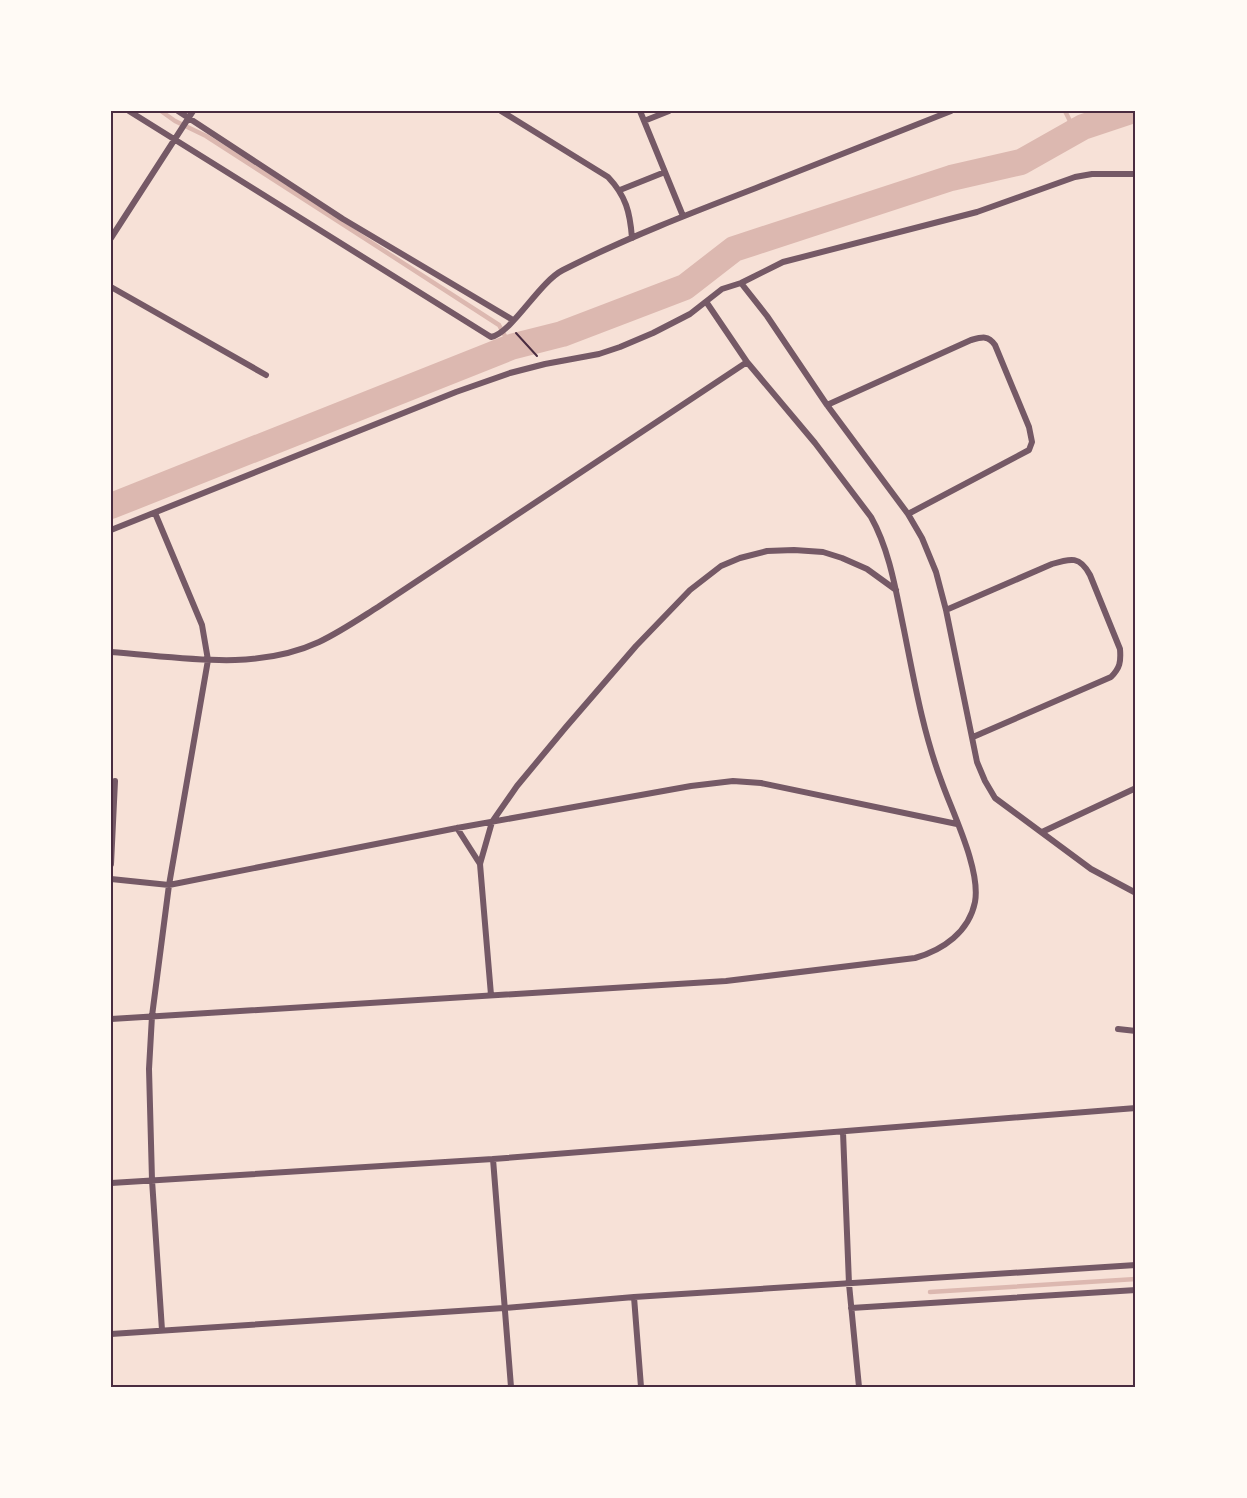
<svg xmlns="http://www.w3.org/2000/svg" width="1247" height="1498" viewBox="0 0 1247 1498" font-family="'IBM Plex Serif',serif">
  <style>
    .lines { fill: none; stroke-linecap: round; stroke-linejoin: round }
    .stream { stroke: #dcb8b0; stroke-width: 4.5 }
    .river { stroke: #dcb8b0; stroke-width: 26 }
    .path { stroke: #4a2c40; stroke-width: 2 }
    .minor { stroke: #755966; stroke-width: 6 }
    .neatline { fill: none; stroke: #4a2c40; stroke-width: 2 }
  </style>
  <rect width="100%" height="100%" fill="#f7e1d7"/>
  <g class="lines">
    <path class="stream" d="M161,111L175,121L206,136L499,325L511,347
      M1065,111L1075,131
      M930,1292L1136,1279"/>
    <path class="river" d="M111,506L511,347L562,334L685,287L734,249L951,178L1021,162L1083,127L1131,111"/>
    <path class="path" d="M516,333L537,356"/>
    <path class="minor" d="M129,111L491,337C512,333 539,282 563,270C626,238 691,213 756,188C821,162 886,137 951,111
      M178,111L343,219L513,320
      M501,111L608,177C626,196 630,212 632,238
      M640,111L683,216
      M644,121L669,111
      M620,190L665,172
      M111,238L193,111
      M741,283L767,316L827,405L908,514L922,538L936,572L946,610L977,762L985,781L995,798L1091,869L1136,893
      M111,287L266,375
      M827,405L971,340C982,337 988,335 995,345L1029,427L1032,442L1029,450L908,514
      M155,513L202,625L208,660L169,885L152,1016L149,1069L152,1180L162,1330
      M111,530L456,392L510,373L545,364L599,354L620,347L653,333L690,314L722,289L741,283L783,262L977,212L1075,177L1092,174H1136
      M946,610L1052,564C1071,558 1080,556 1090,575L1120,649C1121,662 1120,668 1111,677L973,737
      M111,652C180,657 254,672 319,642C340,632 359,619 378,607L747,362
      M457,828L480,864
      M1042,832L1136,788
      M111,864L115,781
      M111,879L169,885L457,828L691,786L733,781L761,783L957,824
      M491,995L480,864L492,822L517,786L566,727L636,646L690,590L721,566L740,558L767,551L794,550L823,552L842,558L867,569L896,590
      M111,1019L726,981L915,958C943,950 969,932 975,902C981,869 952,812 941,780C923,732 914,680 904,630C896,592 890,551 871,517L815,443L747,362L707,303
      M1118,1029L1136,1031
      M843,1132L849,1284L859,1387
      M493,1159L511,1387
      M111,1183L493,1159L1136,1108
      M634,1297L641,1387
      M851,1308L1136,1290
      M111,1334L504,1308L634,1297L1136,1265"/>
  </g>
  <rect width="1247" height="1498" fill="none" stroke="#fffaf5" stroke-width="225"/>
  <rect x="112" y="112" width="1022" height="1274" class="neatline"/>
</svg>
